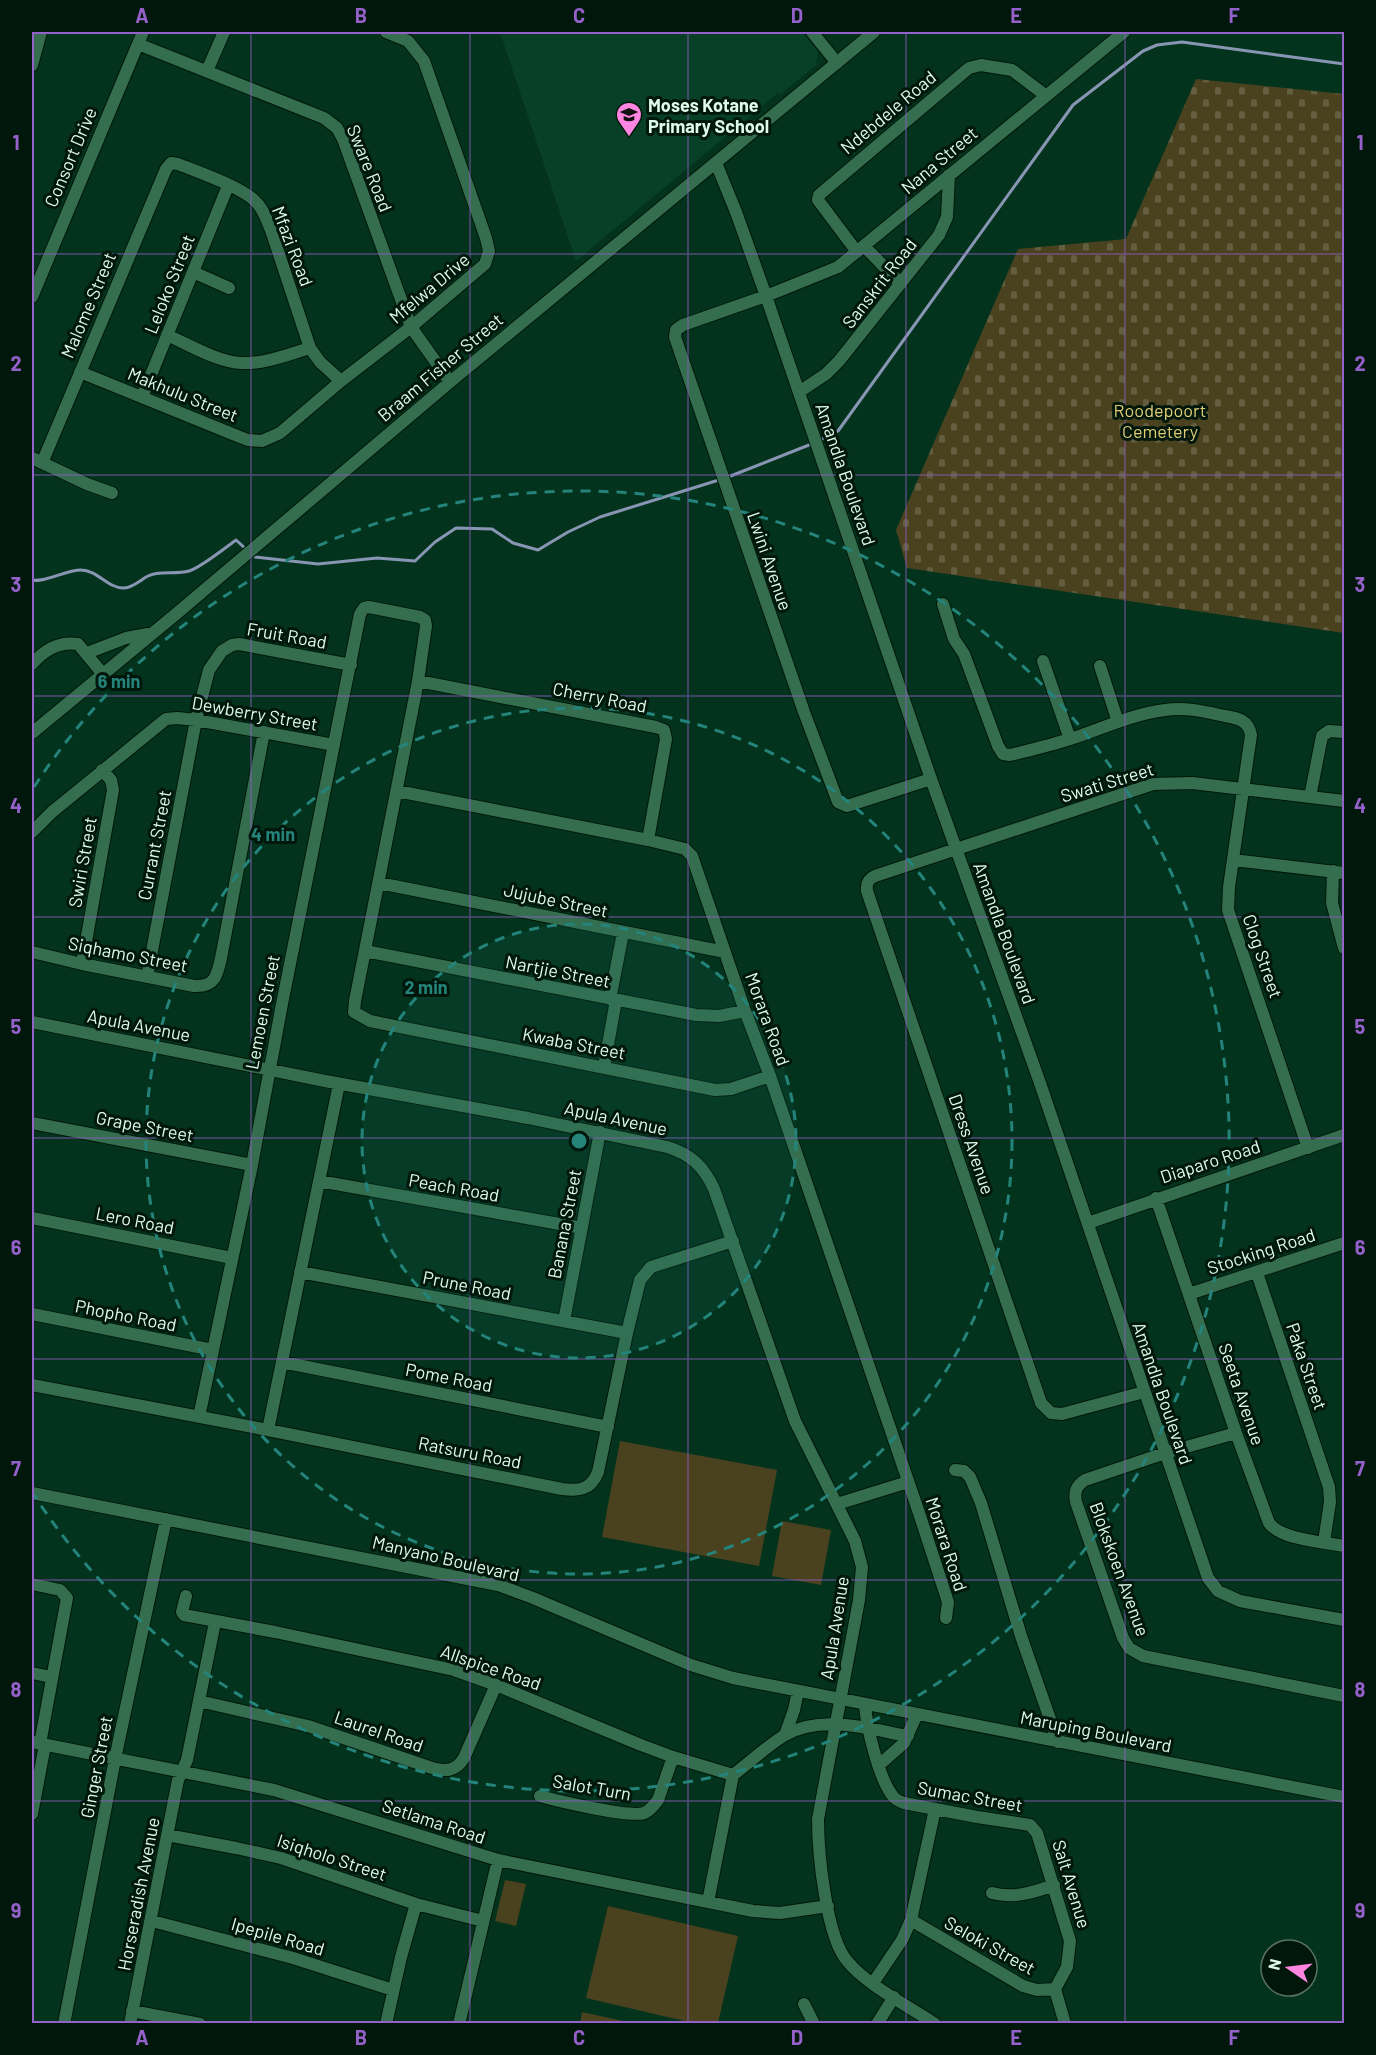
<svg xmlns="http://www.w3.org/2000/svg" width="1376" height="2055" viewBox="0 0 1376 2055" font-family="Barlow,sans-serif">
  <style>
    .built { fill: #074026 }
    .green { fill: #4a421f }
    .cemetery { fill: url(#cemetery-stones) }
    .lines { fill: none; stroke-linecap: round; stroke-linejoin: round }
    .stream { stroke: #8896b4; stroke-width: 3 }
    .minor-casing { stroke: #001809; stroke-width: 14 }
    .minor { stroke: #346e4e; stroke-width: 12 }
    .grid { fill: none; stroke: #9460c9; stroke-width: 1.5; stroke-opacity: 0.55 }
    .ring { fill: none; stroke: #24837a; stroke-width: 3; stroke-dasharray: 10 8 }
    .labels { text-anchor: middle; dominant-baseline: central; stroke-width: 6; stroke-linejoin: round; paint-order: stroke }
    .poi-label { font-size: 18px; font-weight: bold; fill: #ddfbe8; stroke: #01170b; text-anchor: start }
    .street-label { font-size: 18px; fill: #ddfbe8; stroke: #01170b }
    .park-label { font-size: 18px; fill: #e1cd76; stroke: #01170b }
    .centre { fill: #24837a; stroke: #01170b; stroke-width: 3 }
    .ring-label { font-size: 18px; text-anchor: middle; font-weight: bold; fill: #24837a; stroke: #01170b; stroke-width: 6; stroke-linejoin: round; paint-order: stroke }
    .neatline { fill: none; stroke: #9460c9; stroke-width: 2 }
    .grid-label { font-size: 20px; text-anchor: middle; font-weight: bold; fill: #9460c9 }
  </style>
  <defs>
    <pattern id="cemetery-stones" width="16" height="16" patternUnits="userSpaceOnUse" patternTransform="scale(1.5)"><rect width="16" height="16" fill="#4a421f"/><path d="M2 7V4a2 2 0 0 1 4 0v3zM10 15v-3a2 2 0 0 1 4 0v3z" fill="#645e40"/></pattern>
  </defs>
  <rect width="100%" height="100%" fill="#03331c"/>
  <path class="built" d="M500,32H802L818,51L816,65L780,95L778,93L576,261Z"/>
  <path class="green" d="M620,1441L777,1470L759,1566L602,1537Z
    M782,1521L831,1530L821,1585L772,1576Z
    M505,1880L526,1884L516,1926L495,1921Z
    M608,1906L738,1936L718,2023H693L586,1998Z
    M582,2012L632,2023H580Z"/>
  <path class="cemetery" d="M1196,79L1344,94V633L907,568L896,530L1018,249L1126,239Z"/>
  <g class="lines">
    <path class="stream" d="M820,440L838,431L1073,105L1143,51L1157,45L1182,42L1344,64
      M728,477L814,443
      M252,554L255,557L318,564L377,558L415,561L435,542L456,528L492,529L513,543L538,550L568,532L600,517L722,479
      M32,580C44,583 66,570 81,570C97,570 108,588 123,588C133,588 140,580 148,576C159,570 176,575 189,571C200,568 225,548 236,540L247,550"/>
    <defs>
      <path id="minor" d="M812,32L837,63
        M138,44L324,118L337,128L343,139L411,327L450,382
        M32,65L41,32
        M207,71L224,32
        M716,163L736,212L766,296L931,779L1040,1083L1208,1578L1218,1591L1240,1601L1344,1620
        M864,246L901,284
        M857,252L818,200L819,195L969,68L981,65L1012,70L1045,95
        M193,272L229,288
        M32,297L143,32
        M167,335C190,345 217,362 242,363C265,364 289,354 310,348
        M80,372L240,437L248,440L262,441L280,433L341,381L411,327L485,264L489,251L486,238L424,61L408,41L386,32
        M799,392L826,374L839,361L939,235L947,217L949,175
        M142,397L228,186
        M32,458L87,484L112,493
        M42,463L166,169L171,163L178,164C198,172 241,187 255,201C263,208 266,219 271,230L310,348L320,362L341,381
        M943,604L954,639L964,654L998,746L1003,754L1010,755C1031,750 1052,745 1073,738C1103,728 1133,714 1165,710C1184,707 1202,711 1220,715C1235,718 1248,718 1251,735L1229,887L1228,910L1308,1148
        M87,653L126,638L148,634
        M1043,661L1070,739
        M32,664C44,650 59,641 78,644L102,673
        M1100,666L1118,722
        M418,681L656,727L664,730L666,739L648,840
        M32,733L176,614L450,382L874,32
        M931,779L847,806L838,802L804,712L675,337L676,330L683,325L766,296L838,267L1124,32
        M397,791L648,840L685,849L692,856L745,1011L770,1076L919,1513L948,1602L946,1618
        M1310,797L1322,736L1329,731L1344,732
        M32,832L52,812L166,719L177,718L196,720L334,745
        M1233,860L1344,873
        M1333,871L1332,903L1344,948
        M379,883L725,952
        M365,951L696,1015L719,1016L745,1011
        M32,952L82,964L194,986C215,987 217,976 221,958L264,732
        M82,964L113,790L111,780L102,770
        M147,977L196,720L209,670L222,651L232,645L239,644L351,665
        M610,999L623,933
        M32,1022L325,1081L528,1118L667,1147C691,1154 704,1167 714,1189L795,1421L855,1541L862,1567L859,1600L818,1819C818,1852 826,1938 848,1962C868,1986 909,2006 935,2024
        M604,1067L616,1000
        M32,1123L252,1165
        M319,1181L582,1228
        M1156,1198L1236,1433L1269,1523C1281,1540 1325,1542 1344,1546
        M32,1218L232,1258
        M1088,1223L1344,1135
        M300,1272L627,1333
        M1257,1273L1329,1487L1330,1502L1324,1542
        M1189,1294L1344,1243
        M32,1314L213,1350
        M564,1321L600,1132
        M282,1362L608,1427
        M32,1385L268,1430L562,1489C579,1491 591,1490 598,1472L627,1333L640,1280L651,1267L733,1241
        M1144,1392L1062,1414L1051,1413L1041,1403L867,891C866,883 868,879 875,876L1153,784L1192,783L1344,801
        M199,1417L252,1165L282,1004L360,614L364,608L369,607L420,617L425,620L426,626L418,681L355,1001L354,1012L370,1021L715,1090L731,1089L770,1076
        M268,1430L339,1084
        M1236,1433L1165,1453L1085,1480C1076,1486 1074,1492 1076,1502L1123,1638L1129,1648L1143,1656L1344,1696
        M955,1470L964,1471L970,1477L981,1503L1021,1636L1058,1742
        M32,1493L498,1585L533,1598L691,1665L733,1678L1344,1797
        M837,1504L908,1482
        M32,1584L60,1590L67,1598L40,1744
        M186,1596L182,1612L184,1615L275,1632L454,1670L496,1685L641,1745L673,1757L733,1775
        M32,1673L51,1677
        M199,1701L308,1726L432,1768C446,1772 456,1771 464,1758L496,1685
        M865,1704C866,1726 879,1778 892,1795C895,1800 899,1801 904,1803L977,1817L1030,1825L1037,1833L1070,1941L1067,1967L1055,1989
        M785,1735L794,1710L798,1691
        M32,1742L274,1790L498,1860L753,1911L780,1913L828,1906
        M879,1765L904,1743L917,1714
        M733,1775C750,1762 767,1746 785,1735C822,1714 869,1729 908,1736
        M540,1796C558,1801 630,1818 644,1813C650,1811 654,1805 658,1800L673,1757
        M32,1814L45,1745
        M167,1835L236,1848L281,1858L416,1904L483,1921
        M992,1893C1013,1899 1035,1892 1054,1885
        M708,1902L733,1775
        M911,1920L1023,1986L1037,1990L1055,1989
        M152,1921L293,1958L393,1990
        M873,1983L902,1940L911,1920L935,1809
        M1055,1989L1065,2024
        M804,2004L814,2024
        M132,2011L200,2024
        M64,2024L115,1759L166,1519
        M130,2024L178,1780L187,1760L215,1622
        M386,2024L401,1957L416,1904
        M459,2024L498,1860
        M877,2024L894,1997"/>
    </defs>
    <use href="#minor" class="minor-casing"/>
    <use href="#minor" class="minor"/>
  </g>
  <path class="grid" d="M251,32V2024M470,32V2024M688,32V2024M906,32V2024M1125,32V2024M32,254H1344M32,475H1344M32,696H1344M32,917H1344M32,1138H1344M32,1359H1344M32,1580H1344M32,1801H1344"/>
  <circle cx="579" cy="1141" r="217" fill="#24837a" fill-opacity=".12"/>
  <g class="ring">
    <circle cx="579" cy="1141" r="217"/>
    <circle cx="579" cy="1141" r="433"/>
    <path d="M34 787A650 650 0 1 1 34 1495"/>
  </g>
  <defs>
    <symbol id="school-pin" viewBox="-11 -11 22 30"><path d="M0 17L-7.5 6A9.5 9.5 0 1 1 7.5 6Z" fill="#fe86e1" stroke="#01170b"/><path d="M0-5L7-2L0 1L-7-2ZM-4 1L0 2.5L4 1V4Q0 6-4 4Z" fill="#111"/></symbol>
  </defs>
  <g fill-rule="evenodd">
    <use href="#school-pin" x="614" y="100" width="30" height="40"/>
  </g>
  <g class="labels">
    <g class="poi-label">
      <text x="648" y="105">Moses Kotane<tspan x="648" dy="21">Primary School</tspan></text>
    </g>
    <g class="street-label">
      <text transform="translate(888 112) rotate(-40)">Ndebdele Road</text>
      <text transform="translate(70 157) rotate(-67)">Consort Drive</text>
      <text transform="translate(939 160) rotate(-40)">Nana Street</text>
      <text transform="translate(370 168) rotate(68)">Sware Road</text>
      <text transform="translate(293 246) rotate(69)">Mfazi Road</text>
      <text transform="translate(879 283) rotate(-52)">Sanskrit Road</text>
      <text transform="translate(169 284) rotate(-68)">Leloko Street</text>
      <text transform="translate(429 288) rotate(-40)">Mfelwa Drive</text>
      <text transform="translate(88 305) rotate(-67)">Malome Street</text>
      <text transform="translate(440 367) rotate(-40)">Braam Fisher Street</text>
      <text transform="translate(183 394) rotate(22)">Makhulu Street</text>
      <text transform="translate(846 474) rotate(71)">Amandla Boulevard</text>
      <text transform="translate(770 561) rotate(71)">Lwini Avenue</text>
      <text transform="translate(287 635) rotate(10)">Fruit Road</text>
      <text transform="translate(600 697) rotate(11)">Cherry Road</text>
      <text transform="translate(255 713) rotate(10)">Dewberry Street</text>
      <text transform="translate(1107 782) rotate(-17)">Swati Street</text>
      <text transform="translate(154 845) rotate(-79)">Currant Street</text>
      <text transform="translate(82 862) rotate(-80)">Swiri Street</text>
      <text transform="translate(556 900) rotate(12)">Jujube Street</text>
      <text transform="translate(1005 933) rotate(70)">Amandla Boulevard</text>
      <text transform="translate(128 954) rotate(11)">Siqhamo Street</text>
      <text transform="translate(1263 956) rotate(71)">Clog Street</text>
      <text transform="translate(558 971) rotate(11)">Nartjie Street</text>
      <text transform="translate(262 1012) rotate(-79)">Lemoen Street</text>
      <text transform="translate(768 1019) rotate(70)">Morara Road</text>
      <text transform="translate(139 1025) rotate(11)">Apula Avenue</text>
      <text transform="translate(574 1043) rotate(11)">Kwaba Street</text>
      <text transform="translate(616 1118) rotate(12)">Apula Avenue</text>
      <text transform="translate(145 1126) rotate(11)">Grape Street</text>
      <text transform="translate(972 1144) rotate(71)">Dress Avenue</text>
      <text transform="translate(1210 1161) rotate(-18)">Diaparo Road</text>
      <text transform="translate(454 1187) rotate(10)">Peach Road</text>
      <text transform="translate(135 1220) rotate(11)">Lero Road</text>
      <text transform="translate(564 1224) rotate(-79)">Banana Street</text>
      <text transform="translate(1261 1251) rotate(-18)">Stocking Road</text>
      <text transform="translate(467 1285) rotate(11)">Prune Road</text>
      <text transform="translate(126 1315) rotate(11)">Phopho Road</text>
      <text transform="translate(1307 1366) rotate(71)">Paka Street</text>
      <text transform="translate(449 1377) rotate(11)">Pome Road</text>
      <text transform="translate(1163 1393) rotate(71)">Amandla Boulevard</text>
      <text transform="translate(1242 1394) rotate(71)">Seeta Avenue</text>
      <text transform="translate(470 1452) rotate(11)">Ratsuru Road</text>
      <text transform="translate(947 1544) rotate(72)">Morara Road</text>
      <text transform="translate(446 1558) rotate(13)">Manyano Boulevard</text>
      <text transform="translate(1120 1569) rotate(70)">Blokskoen Avenue</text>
      <text transform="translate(834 1628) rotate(-81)">Apula Avenue</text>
      <text transform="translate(491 1667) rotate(19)">Allspice Road</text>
      <text transform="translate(379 1731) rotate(19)">Laurel Road</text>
      <text transform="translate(1096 1731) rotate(11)">Maruping Boulevard</text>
      <text transform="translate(96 1767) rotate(-79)">Ginger Street</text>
      <text transform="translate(592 1787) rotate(10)">Salot Turn</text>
      <text transform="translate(970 1796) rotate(10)">Sumac Street</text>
      <text transform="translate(434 1821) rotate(18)">Setlama Road</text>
      <text transform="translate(332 1857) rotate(18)">Isiqholo Street</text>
      <text transform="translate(1072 1884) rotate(73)">Salt Avenue</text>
      <text transform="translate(138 1894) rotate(-79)">Horseradish Avenue</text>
      <text transform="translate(278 1936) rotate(16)">Ipepile Road</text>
      <text transform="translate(990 1945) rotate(29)">Seloki Street</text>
    </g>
    <g class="park-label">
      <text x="1160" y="410">Roodepoort<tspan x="1160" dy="21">Cemetery</tspan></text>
    </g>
  </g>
  <circle cx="579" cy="1141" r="9" class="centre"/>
  <g class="ring-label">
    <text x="119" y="688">6 min</text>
    <text x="273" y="841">4 min</text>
    <text x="426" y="994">2 min</text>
  </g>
  <rect width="1376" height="2055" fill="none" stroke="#01170b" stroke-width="66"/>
  <g transform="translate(1289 1968) rotate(284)"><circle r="28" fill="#01170b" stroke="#597263" stroke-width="1.5"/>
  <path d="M0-4.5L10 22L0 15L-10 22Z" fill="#fe86e1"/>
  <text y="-9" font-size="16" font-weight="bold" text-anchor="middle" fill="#ddfbe8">N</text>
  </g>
  <rect x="33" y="33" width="1310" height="1989" class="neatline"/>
  <g class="grid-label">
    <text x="142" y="23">A</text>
    <text x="361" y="23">B</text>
    <text x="579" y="23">C</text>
    <text x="797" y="23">D</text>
    <text x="1016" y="23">E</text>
    <text x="1234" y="23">F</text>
    <text x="16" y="150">1</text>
    <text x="1360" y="150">1</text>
    <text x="16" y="371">2</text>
    <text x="1360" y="371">2</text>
    <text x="16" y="592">3</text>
    <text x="1360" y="592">3</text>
    <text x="16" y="813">4</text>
    <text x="1360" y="813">4</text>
    <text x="16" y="1034">5</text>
    <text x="1360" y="1034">5</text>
    <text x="16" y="1255">6</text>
    <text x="1360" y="1255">6</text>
    <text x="16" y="1476">7</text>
    <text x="1360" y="1476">7</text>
    <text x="16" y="1697">8</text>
    <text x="1360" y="1697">8</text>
    <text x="16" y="1918">9</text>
    <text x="1360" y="1918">9</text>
    <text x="142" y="2045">A</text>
    <text x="361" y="2045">B</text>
    <text x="579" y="2045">C</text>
    <text x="797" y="2045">D</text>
    <text x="1016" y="2045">E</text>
    <text x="1234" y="2045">F</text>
  </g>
</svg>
